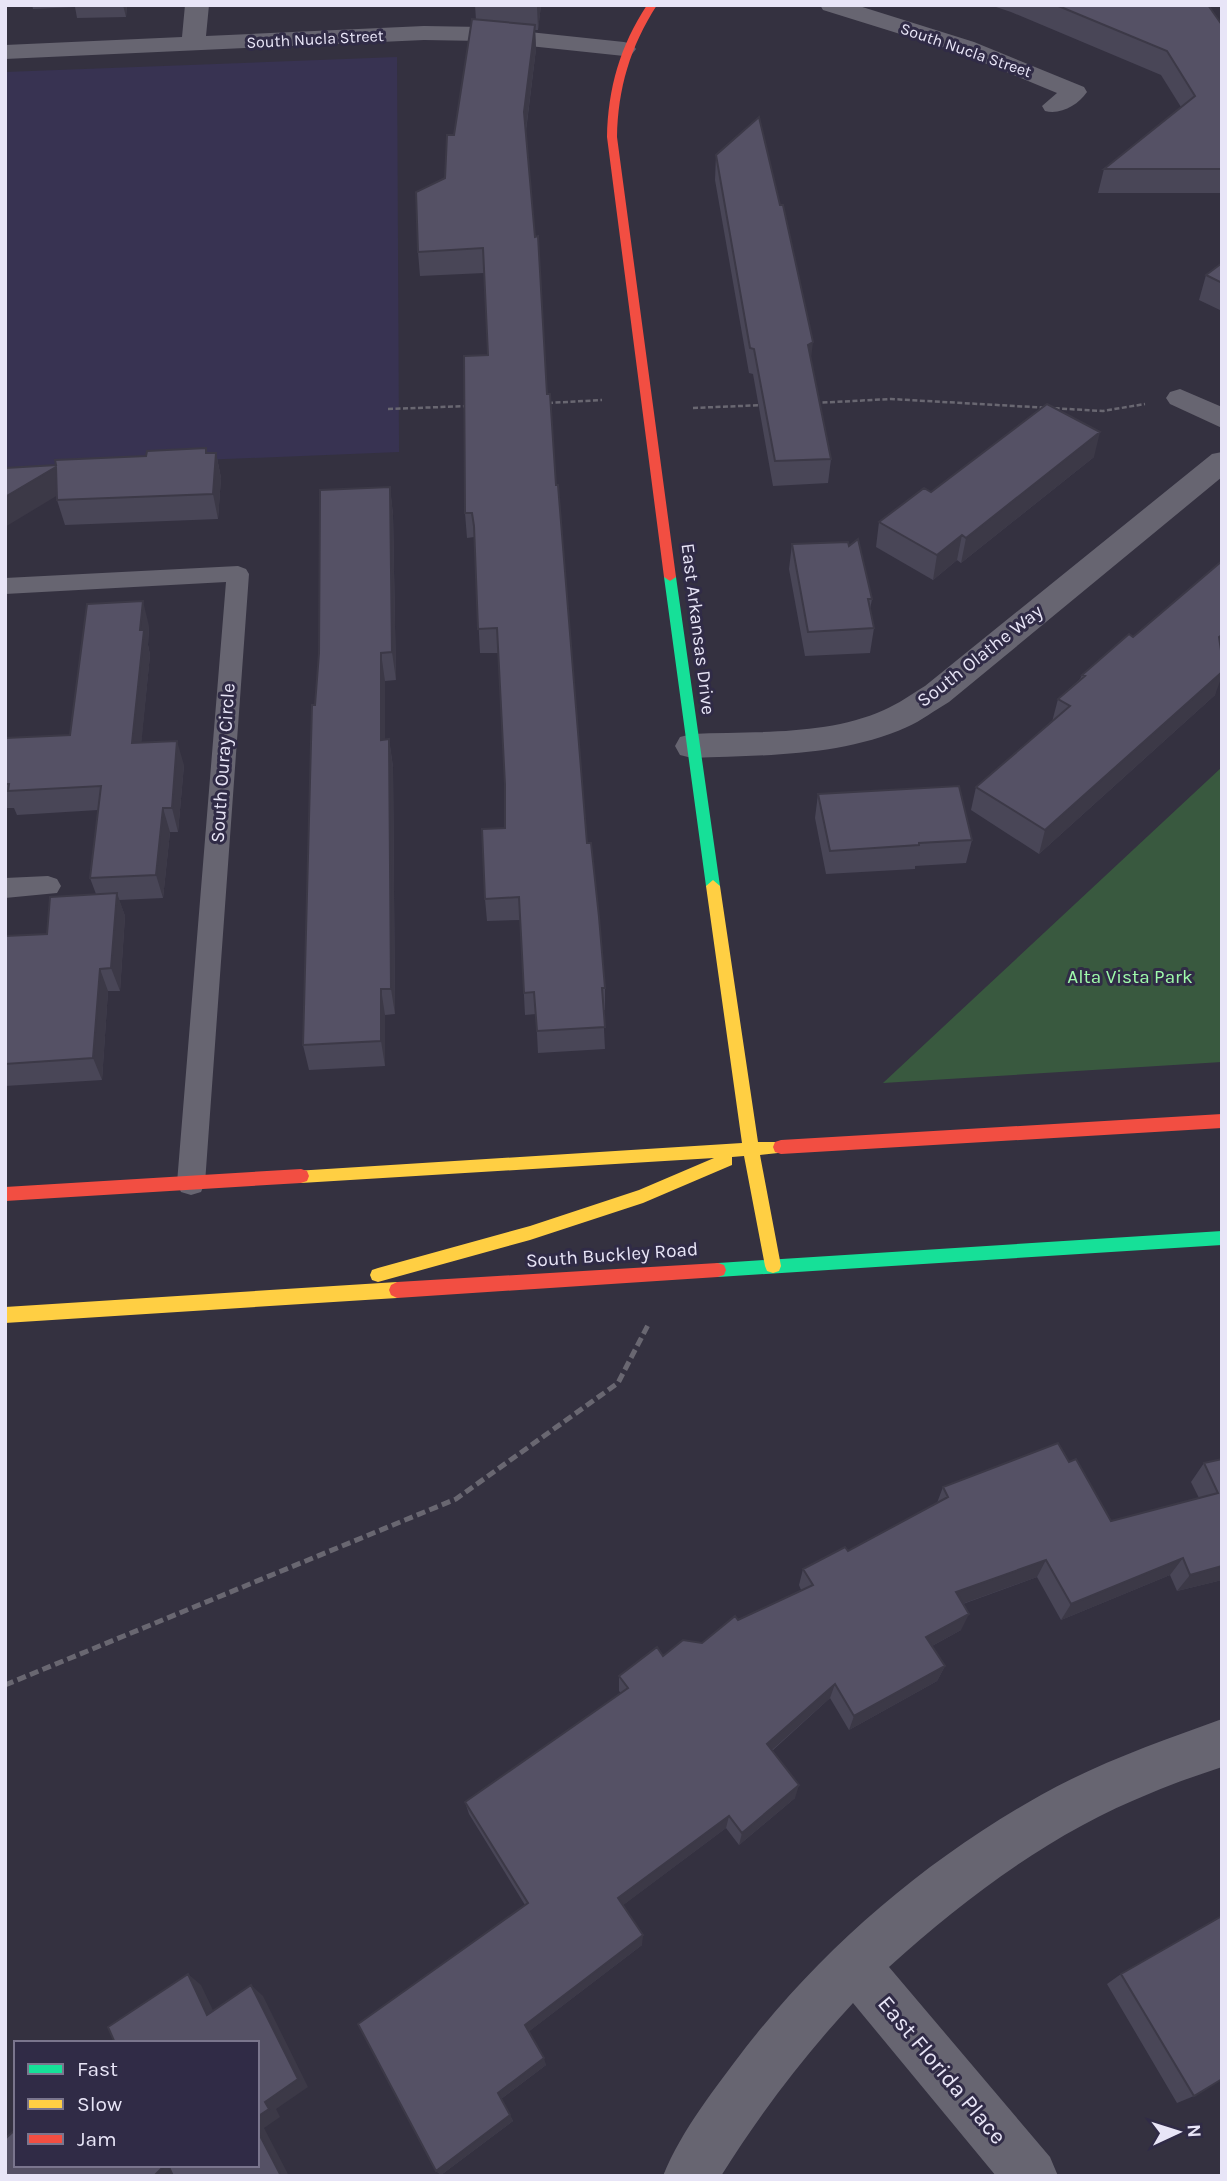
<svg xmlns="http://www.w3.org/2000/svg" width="1227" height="2181" viewBox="0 0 1227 2181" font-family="Karla,sans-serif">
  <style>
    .built { fill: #383352 }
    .green { fill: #39593f }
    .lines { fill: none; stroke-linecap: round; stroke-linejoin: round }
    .path-far1 { stroke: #696771; stroke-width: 2.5; stroke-dasharray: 5 2.5; stroke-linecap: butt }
    .path { stroke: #696771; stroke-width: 5; stroke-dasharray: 9 4.5; stroke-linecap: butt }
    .lane { fill: #676571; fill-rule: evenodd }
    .street { fill: #676571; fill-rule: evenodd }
    .fast { fill: #16e098; fill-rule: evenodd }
    .slow { fill: #ffcf43; fill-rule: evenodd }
    .jam { fill: #f24e42; fill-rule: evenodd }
    .wall { fill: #494657 }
    .shaded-wall { fill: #3c3947 }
    .building { fill: #555165; stroke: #3c3947; stroke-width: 2 }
    .labels { text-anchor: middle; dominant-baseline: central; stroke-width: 6; stroke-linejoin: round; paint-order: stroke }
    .far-street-label { font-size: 16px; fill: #e8e5f7; stroke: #302b46 }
    .street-label { font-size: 19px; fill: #e8e5f7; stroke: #302b46 }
    .park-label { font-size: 19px; fill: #9ffbab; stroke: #302b46 }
    .near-street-label { font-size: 23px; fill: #e8e5f7; stroke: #302b46 }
  </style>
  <rect width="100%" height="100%" fill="#343140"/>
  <path class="built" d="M397,57L399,452L5,468V72Z"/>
  <path class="green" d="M1222,767V1062L883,1083Z"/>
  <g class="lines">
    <path class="path-far1" d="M548,403L602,400
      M815,403L891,399L1103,411L1145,404
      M693,408L764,405
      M388,409L469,406"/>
    <path class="path" d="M5,1685L456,1499L618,1383L649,1323"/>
    <path class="lane" d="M238,566L246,569L249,574L205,1183L201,1192L191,1195L181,1192L177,1183L226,582L5,594V578Z
      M48,876L57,879L61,886L57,893L5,898V878Z"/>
    <path class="street" d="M185,5H209L206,36L424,26L482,27L624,42L632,44L636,49L632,54L624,56L482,41L424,40L5,59V45L182,37Z
      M820,5H856L974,42L1084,87L1087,92C1078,105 1061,115 1045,111L1042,106L1057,93L958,52L823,10Z
      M1180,389L1222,407V428L1170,404L1166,398L1170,392Z
      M1222,452V477L949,702C935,710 921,721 907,727C840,757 763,755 692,758L680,755L675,746L680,737L692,734C754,731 826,736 884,710C898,704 912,694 925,686L1212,454Z
      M1222,1719V1767C1198,1775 1174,1783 1151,1793C1053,1832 966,1897 889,1967L1050,2157L1058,2176H996L853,2003C803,2057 760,2114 721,2176H663C682,2129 716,2087 746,2047C827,1944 927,1859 1041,1795C1098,1763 1161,1741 1222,1719Z"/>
    <path class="fast" d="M670,573L676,577L720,886L713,892L706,886L664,577Z
      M1222,1231V1245L718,1277L712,1275L710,1270L712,1265L718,1263Z"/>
    <path class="slow" d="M713,880L720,886L758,1142H787L789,1147L787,1152L760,1155L781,1266L779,1271L773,1273L767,1271L765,1266L744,1156L732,1157V1165L643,1203L530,1240L378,1282L372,1280L370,1275L372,1270L378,1268L530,1226L639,1190L714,1158L301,1183L295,1181L293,1176L295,1171L742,1143L706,886Z
      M397,1282L403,1285L405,1290L403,1295L397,1298L5,1323V1307Z"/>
    <path class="jam" d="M647,5H657C630,47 618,88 617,137L676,577L670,581L664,577L607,137C608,88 620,46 647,5Z
      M1222,1114V1128L781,1154L775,1152L773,1147L775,1142L781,1140Z
      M301,1169L307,1171L309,1176L307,1181L301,1183L5,1201V1187Z
      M718,1263L724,1265L726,1270L724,1275L718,1277L397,1298L391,1295L389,1290L391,1285L397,1282Z"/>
  </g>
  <path class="wall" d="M32,5H127L126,17L77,18L75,7L33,9Z
    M475,5H541L538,30H535L536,49L526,131L547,394L587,843L605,988V1010H603L605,1049L538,1053L536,1014L525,1015L520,920L487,921L485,899L505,828V785L498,653H480L474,537L467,538L465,513L488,355L484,273L420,276L418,252L445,178L476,20Z
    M990,5H1208L1222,25V193H1098L1104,169L1181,107L1161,75L1011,12Z
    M716,155L811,360L831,459L828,483L773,486L753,374L749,373L715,180Z
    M1222,263V311L1199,300L1206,275Z
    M216,453L221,478L218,519L65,525L57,500L56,465Z
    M1094,457L961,563L957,560L933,580L876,547L879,522L931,492Z
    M390,487L393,515L396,680L385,681V740L389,739L393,767L395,1014L385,1015V1066L309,1070L303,1045Z
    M792,544L849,546L872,599L870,610L874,628L870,653L805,656L789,569Z
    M149,626L148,645L150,655L141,743L184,765L178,832H170L163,898L119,900L125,916L120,991H108L102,1080L5,1086V936L47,934L96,894L90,878L98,810L17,815L14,808H5V738L70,735Z
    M1133,637L1221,651L1215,695L1039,854L971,810L976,787L1052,722L1058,699L1080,679L1082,675Z
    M818,794L972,840L966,863L915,866V869L826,874L815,818Z
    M1222,1459V1580L1177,1591L1170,1575L1061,1620L1037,1577L963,1604L961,1630L932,1646L945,1666L937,1681L849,1730L830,1698L772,1751L795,1798L739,1845L726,1828L623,1905L642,1945L528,2032L546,2065L501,2099L513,2121L441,2175L436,2171L525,1905L469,1814L465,1802L621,1693L619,1691V1676L663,1656L702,1643L738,1620L801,1590L799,1585L803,1569L848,1551L937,1503L943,1487L1069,1462L1111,1521L1199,1498L1191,1482L1204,1463Z
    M1121,1974L1194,2096L1177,2103L1107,1984Z"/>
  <path class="shaded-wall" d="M123,5H127L126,17Z
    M537,5H541L538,30L537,6Z
    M535,25L536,49L525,137L524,112Z
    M813,342L810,367L808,345Z
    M1100,432L1094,457L961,563L966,538Z
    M216,453L221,478L218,519L213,494Z
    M56,467L63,492L5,527V497Z
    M390,487L393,515L396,680L392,652Z
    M962,535L957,560L933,580L937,555Z
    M143,601L149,626L148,645L150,655L139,767L132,743Z
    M1222,635V651L1211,661L1219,637Z
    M381,653L385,681V767L381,740Z
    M1222,672V676L1215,695L1039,854L1045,830Z
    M389,739L393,767L395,1014L391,989Z
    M177,741L184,765L178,832L172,808Z
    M163,808L170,832L163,898L156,875Z
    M117,893L125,916L120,991L111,968Z
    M100,969L108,991L102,1080L93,1058Z
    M381,989L385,1015V1066L381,1041Z
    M1183,1558L1170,1575L1061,1620L1071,1604Z
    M1046,1560L1037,1577L948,1609L956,1592Z
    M1222,1566V1580L1177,1591L1190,1575Z
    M969,1614L961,1630L919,1653L926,1637Z
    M945,1666L937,1681L849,1730L854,1716Z
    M835,1684L830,1698L763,1758L767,1744Z
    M799,1785L795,1798L739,1845L742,1833Z
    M729,1816L726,1828L618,1909V1898Z
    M643,1935L642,1945L527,2033L525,2025Z
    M188,1974L201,1985L220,2025L207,2015Z
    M251,1985L263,1996L308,2087L276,2109L280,2117L264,2128L289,2176H277L257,2130V2117L265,2102Z
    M544,2058L546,2065L501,2099L498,2093Z
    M510,2115L513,2121L441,2175L436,2171Z
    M165,2165H172L175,2176H154Z"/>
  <path class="building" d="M1056,5H1208L1222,25V169H1104L1195,96L1167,51Z
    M472,19L535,25L524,112L535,237L538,236L547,394H550L556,485H558L587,843H591L599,917L605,988H602L605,1027L537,1031L534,992L524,993L519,897L485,899L482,829L505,828V785L497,628L478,629L474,526L472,513H465L464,356L488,355L483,248L418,252L416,192L445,178L447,135H454Z
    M759,117L780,205H783L813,342L808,345L831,459L775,461L754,349L750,348L716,155Z
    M1222,263V283L1206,275Z
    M1047,404L1100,432L966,538L962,535L937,555L879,522L924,488L931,492Z
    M206,448V453H216L213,494L57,500L56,467L5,497V468L56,465L55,460L146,456L147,451Z
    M390,487L392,652L381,653V740L389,739L391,989H381V1041L303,1045L312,705H315L319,653L320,490Z
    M858,539L872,599H868L874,628L808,632L792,544L848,542L849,546Z
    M1222,561V635L1219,637L1222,657V672L1045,830L976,787L1070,706L1058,699L1085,676L1082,675L1129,634L1133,637Z
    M143,601L140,630H144L132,743L177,741L172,808H163L156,875L90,878L101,786L8,791L9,784H5V738L70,735L87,604Z
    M959,786L972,840L919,843V845L830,851L818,794Z
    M117,893L111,968L100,969L93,1058L5,1064V936L47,934L50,897Z
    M1058,1443L1069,1462L1076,1459L1111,1521L1218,1493L1204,1463L1222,1459V1566L1190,1575L1183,1558L1071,1604L1046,1560L956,1592L969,1614L926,1637L945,1666L854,1716L835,1684L767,1744L799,1785L742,1833L729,1816L618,1898L643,1935L525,2025L544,2058L498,2093L510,2115L436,2171L358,2024L528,1903L465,1802L628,1688L619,1676L657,1647L663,1656L683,1640L702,1643L735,1616L738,1620L813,1585L803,1569L845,1547L848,1551L948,1497L943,1487Z
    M1222,1916V2079L1194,2096L1121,1974Z
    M188,1974L207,2015L251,1985L298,2079L265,2102L269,2109L257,2117V2043H115L108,2027Z
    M16,2129V2165H165L154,2176H5V2139Z
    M257,2130L280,2174L277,2176H173L168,2165H257Z"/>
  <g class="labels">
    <g class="far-street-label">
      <text transform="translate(315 39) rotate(-3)">South Nucla Street</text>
      <text transform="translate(966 50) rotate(19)">South Nucla Street</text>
    </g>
    <g class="street-label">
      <text transform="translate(698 629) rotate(83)">East Arkansas Drive</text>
      <text transform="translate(980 656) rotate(-38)">South Olathe Way</text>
      <text transform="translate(223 763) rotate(-86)">South Ouray Circle</text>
      <text transform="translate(612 1255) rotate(-4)">South Buckley Road</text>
    </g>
    <g class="park-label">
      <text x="1130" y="977">Alta Vista Park</text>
    </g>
    <g class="near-street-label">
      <text transform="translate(942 2070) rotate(50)">East Florida Place</text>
    </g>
  </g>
  <rect width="1227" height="2181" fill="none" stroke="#e8e5f7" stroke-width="14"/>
  <rect x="14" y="2041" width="245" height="126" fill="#302b46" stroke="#7a758d" stroke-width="2"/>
  <rect x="28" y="2064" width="35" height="10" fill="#16e098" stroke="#7a758d" stroke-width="2"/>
  <text x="77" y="2076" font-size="21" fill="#e8e5f7">Fast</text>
  <rect x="28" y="2099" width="35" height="10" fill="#ffcf43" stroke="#7a758d" stroke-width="2"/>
  <text x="77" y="2111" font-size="21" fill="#e8e5f7">Slow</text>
  <rect x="28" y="2134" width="35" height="10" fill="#f24e42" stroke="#7a758d" stroke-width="2"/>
  <text x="77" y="2146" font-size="21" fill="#e8e5f7">Jam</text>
  <g transform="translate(1178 2132) rotate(86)" stroke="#302b46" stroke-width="5" paint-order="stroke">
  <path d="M0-5L12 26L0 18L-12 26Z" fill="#e8e5f7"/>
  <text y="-10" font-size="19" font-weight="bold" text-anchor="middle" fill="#e8e5f7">N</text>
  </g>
</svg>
